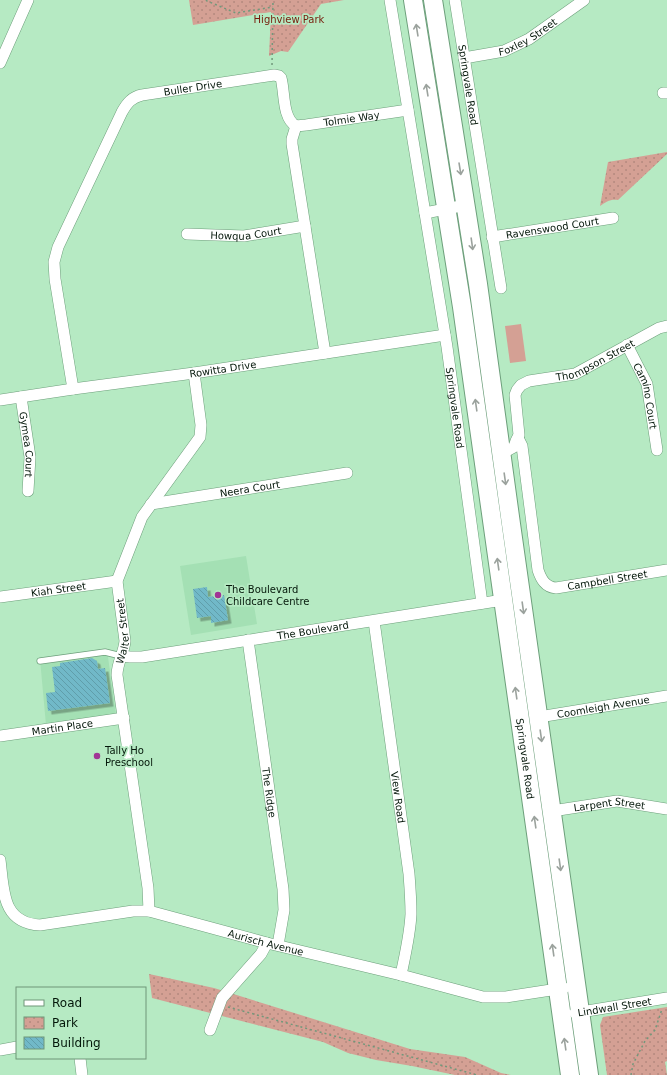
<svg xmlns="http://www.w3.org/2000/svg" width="667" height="1075" viewBox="0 0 667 1075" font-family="'DejaVu Sans',sans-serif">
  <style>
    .built { fill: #a4e0b4 }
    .park { fill: url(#park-dots) }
    .garden { fill: #d4a094 }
    .building { fill: url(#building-back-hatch); filter: url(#shadow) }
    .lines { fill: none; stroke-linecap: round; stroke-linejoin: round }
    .service-casing { stroke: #6d9f7b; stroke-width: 7 }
    .minor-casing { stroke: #6d9f7b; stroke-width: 12 }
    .trunk-casing { stroke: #6d9f7b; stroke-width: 20 }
    .path { stroke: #71987b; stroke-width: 1.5; stroke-dasharray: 2 3; stroke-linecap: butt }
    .service { stroke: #fff; stroke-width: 5.5 }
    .minor { stroke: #fff; stroke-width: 11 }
    .trunk { stroke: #fff; stroke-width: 18 }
    .oneway { stroke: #9ba29d }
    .poi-dot { fill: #a13595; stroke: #b6eac3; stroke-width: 1.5 }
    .labels { text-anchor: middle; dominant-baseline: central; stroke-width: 3.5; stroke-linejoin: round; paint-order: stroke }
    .park-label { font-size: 10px; fill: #751c0b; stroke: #b6eac3 }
    .street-label { font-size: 10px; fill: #04170a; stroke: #b6eac3 }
    .poi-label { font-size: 10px; fill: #04170a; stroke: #b6eac3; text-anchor: start }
  </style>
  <defs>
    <pattern id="park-dots" width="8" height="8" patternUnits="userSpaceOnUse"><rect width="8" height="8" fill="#d4a094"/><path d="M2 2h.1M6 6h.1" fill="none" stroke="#b4897e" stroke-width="1.8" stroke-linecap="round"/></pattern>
    <pattern id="building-back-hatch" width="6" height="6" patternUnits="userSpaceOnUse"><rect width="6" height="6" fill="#71b9c8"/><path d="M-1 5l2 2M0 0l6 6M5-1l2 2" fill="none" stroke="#609eaa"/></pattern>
    <filter id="shadow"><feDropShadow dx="3.5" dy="3.5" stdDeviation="0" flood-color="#0004"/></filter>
  </defs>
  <rect width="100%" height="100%" fill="#b6eac3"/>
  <path class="built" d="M246,556L257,624L191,635L180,566Z
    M107,650L116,714L46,725L40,659Z"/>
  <path class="park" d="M189,0H344L321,4L288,52L281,51L269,56L271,12L193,25Z
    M667,152V154L618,200C610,199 606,202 600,206L608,162Z
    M149,974L214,988L410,1049L465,1057L501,1073L511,1075H455L412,1066L376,1060L348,1053L323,1042L152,998Z
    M667,1007V1061L665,1062L667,1075H607L600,1025L603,1017Z"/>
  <path class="garden" d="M521,324L526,361L510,363L505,326Z"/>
  <path class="building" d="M207,587L208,597L224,595L228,620L211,623V616L197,618L193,589Z
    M92,658L97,661L98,669L105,668L110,703L48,711L46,693L55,692L52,667L60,666V663Z"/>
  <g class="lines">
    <defs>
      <path id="service" d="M40,661L105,652L121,656"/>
      <g id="minor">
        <path id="s1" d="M390,0L447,347L482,603"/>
        <path id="s2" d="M455,0L501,288"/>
        <path id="s3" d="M464,58L504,51L529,39L584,0"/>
        <path d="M0,63L28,0"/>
        <path d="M663,93H667"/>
        <path d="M296,126L292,139V144L325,353"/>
        <path id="s4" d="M296,126L306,125L408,110"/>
        <path d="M425,213L466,205"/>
        <path id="s5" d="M187,234L244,236L305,226"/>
        <path id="s6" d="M492,237L613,218"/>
        <path id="s7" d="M627,345L647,384L657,450"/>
        <path id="s8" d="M73,389L55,279L54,262L58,247L122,112C127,103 132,97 142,95L274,75L279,76L281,78C285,92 282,118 296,126"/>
        <path id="s9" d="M21,397L30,457L28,491"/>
        <path id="s10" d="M0,400L73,389L194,373L445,335"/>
        <path id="s11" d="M518,438L522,446L538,570C541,579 545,587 556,588L667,570"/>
        <path id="s12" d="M501,454L514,447L516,441L519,435L515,395L517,390L521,385L529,381L575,374L659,328L667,326"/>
        <path id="s13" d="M151,504L347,473"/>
        <path id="s14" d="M0,597L117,581"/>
        <path id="s15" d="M374,621L409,874C410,887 411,901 411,914C410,935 405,955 401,975"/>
        <path id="s16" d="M248,640L283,889L284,910L278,945"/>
        <path id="s17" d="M121,656L130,657H142L503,600"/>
        <path id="s18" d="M539,717L667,696"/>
        <path id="s19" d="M0,736L124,718"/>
        <path id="s20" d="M552,811L617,801L667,809"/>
        <path id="s21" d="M0,860C4,889 1,923 40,925L133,911H149L267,943L401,975L483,997H506L564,988"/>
        <path id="s22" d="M149,911L148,888L117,675C117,663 124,653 125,641L117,581L142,517L200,437L201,425L194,373"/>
        <path id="s23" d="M575,1013L667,998"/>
        <path d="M210,1030L222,998L261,954L267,943"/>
        <path d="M0,1050L17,1047"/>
        <path d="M80,1058L82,1075"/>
      </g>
      <g id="trunk">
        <path id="s24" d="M413,0L462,307L570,1075"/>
        <path d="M433,0L478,284L511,524L589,1075"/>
      </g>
    </defs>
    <use href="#service" class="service-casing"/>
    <use href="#minor" class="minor-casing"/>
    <use href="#trunk" class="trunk-casing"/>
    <path class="path" d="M206,0L207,1L236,13L273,7
      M272,65L273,0
      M228,1007L477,1075
      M631,1075L633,1064L645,1041L655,1030L662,1009"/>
    <use href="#service" class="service"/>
    <use href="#minor" class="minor"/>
    <use href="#trunk" class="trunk"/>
  </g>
  <defs><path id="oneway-shaft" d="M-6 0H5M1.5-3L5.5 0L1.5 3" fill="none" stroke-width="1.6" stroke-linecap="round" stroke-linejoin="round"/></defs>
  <g class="oneway">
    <use href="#oneway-shaft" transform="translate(417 30) rotate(-99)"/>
    <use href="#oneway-shaft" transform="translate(427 90) rotate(-99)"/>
    <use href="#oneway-shaft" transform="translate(460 169) rotate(81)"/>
    <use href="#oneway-shaft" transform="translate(472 244) rotate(82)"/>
    <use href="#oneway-shaft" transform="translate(476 405) rotate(-98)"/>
    <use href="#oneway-shaft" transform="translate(505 479) rotate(82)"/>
    <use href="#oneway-shaft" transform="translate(498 564) rotate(-98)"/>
    <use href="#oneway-shaft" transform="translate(523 608) rotate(82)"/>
    <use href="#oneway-shaft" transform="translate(516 693) rotate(-98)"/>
    <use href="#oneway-shaft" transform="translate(541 736) rotate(82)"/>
    <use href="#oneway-shaft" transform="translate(535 822) rotate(-98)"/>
    <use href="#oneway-shaft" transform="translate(560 865) rotate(82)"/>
    <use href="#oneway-shaft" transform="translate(553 950) rotate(-98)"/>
    <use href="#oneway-shaft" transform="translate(565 1044) rotate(-98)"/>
  </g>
  <g class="poi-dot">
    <circle cx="218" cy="595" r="4"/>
    <circle cx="97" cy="756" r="4"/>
  </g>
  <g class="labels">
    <g class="park-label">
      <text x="289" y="19">Highview Park</text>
    </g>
    <g class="street-label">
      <text stroke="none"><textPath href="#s3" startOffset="68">Foxley Street</textPath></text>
      <text stroke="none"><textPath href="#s2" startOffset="86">Springvale Road</textPath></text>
      <text stroke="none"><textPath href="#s8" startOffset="372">Buller Drive</textPath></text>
      <text stroke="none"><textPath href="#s4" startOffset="56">Tolmie Way</textPath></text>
      <text stroke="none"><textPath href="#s6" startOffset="61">Ravenswood Court</textPath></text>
      <text stroke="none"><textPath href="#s5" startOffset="59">Howqua Court</textPath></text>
      <text stroke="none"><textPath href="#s12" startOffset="159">Thompson Street</textPath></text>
      <text stroke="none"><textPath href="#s10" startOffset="225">Rowitta Drive</textPath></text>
      <text stroke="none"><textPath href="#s7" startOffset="55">Camino Court</textPath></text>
      <text stroke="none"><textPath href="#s1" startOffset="413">Springvale Road</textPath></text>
      <text stroke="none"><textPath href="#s9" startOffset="48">Gymea Court</textPath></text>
      <text stroke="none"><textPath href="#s13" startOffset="100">Neera Court</textPath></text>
      <text stroke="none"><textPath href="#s11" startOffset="213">Campbell Street</textPath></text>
      <text stroke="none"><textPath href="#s14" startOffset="59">Kiah Street</textPath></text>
      <text stroke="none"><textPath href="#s17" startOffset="194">The Boulevard</textPath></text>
      <text stroke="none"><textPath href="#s22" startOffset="283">Walter Street</textPath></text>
      <text stroke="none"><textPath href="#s18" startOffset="65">Coomleigh Avenue</textPath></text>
      <text stroke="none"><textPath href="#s19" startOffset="63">Martin Place</textPath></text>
      <text stroke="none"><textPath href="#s24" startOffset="767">Springvale Road</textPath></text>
      <text stroke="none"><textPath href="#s16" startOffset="154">The Ridge</textPath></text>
      <text stroke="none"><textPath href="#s15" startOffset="178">View Road</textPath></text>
      <text stroke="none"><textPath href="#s20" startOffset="58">Larpent Street</textPath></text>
      <text stroke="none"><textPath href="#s21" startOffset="317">Aurisch Avenue</textPath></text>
      <text stroke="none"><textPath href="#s23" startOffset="40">Lindwall Street</textPath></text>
    </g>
    <g class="poi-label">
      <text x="226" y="589">The Boulevard<tspan x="226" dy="12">Childcare Centre</tspan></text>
      <text x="105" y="750">Tally Ho<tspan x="105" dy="12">Preschool</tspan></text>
    </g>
  </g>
  <rect x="16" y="987" width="130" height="72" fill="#b6eac3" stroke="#6f9679"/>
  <rect x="24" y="1000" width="20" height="6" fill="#ffffff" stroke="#6f9679"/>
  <text x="52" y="1007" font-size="12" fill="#04170a">Road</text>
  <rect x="24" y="1017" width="20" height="12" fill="url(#park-dots)" stroke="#6f9679"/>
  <text x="52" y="1027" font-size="12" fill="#04170a">Park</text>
  <rect x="24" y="1037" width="20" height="12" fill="url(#building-back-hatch)" stroke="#6f9679"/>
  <text x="52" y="1047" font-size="12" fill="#04170a">Building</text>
</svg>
